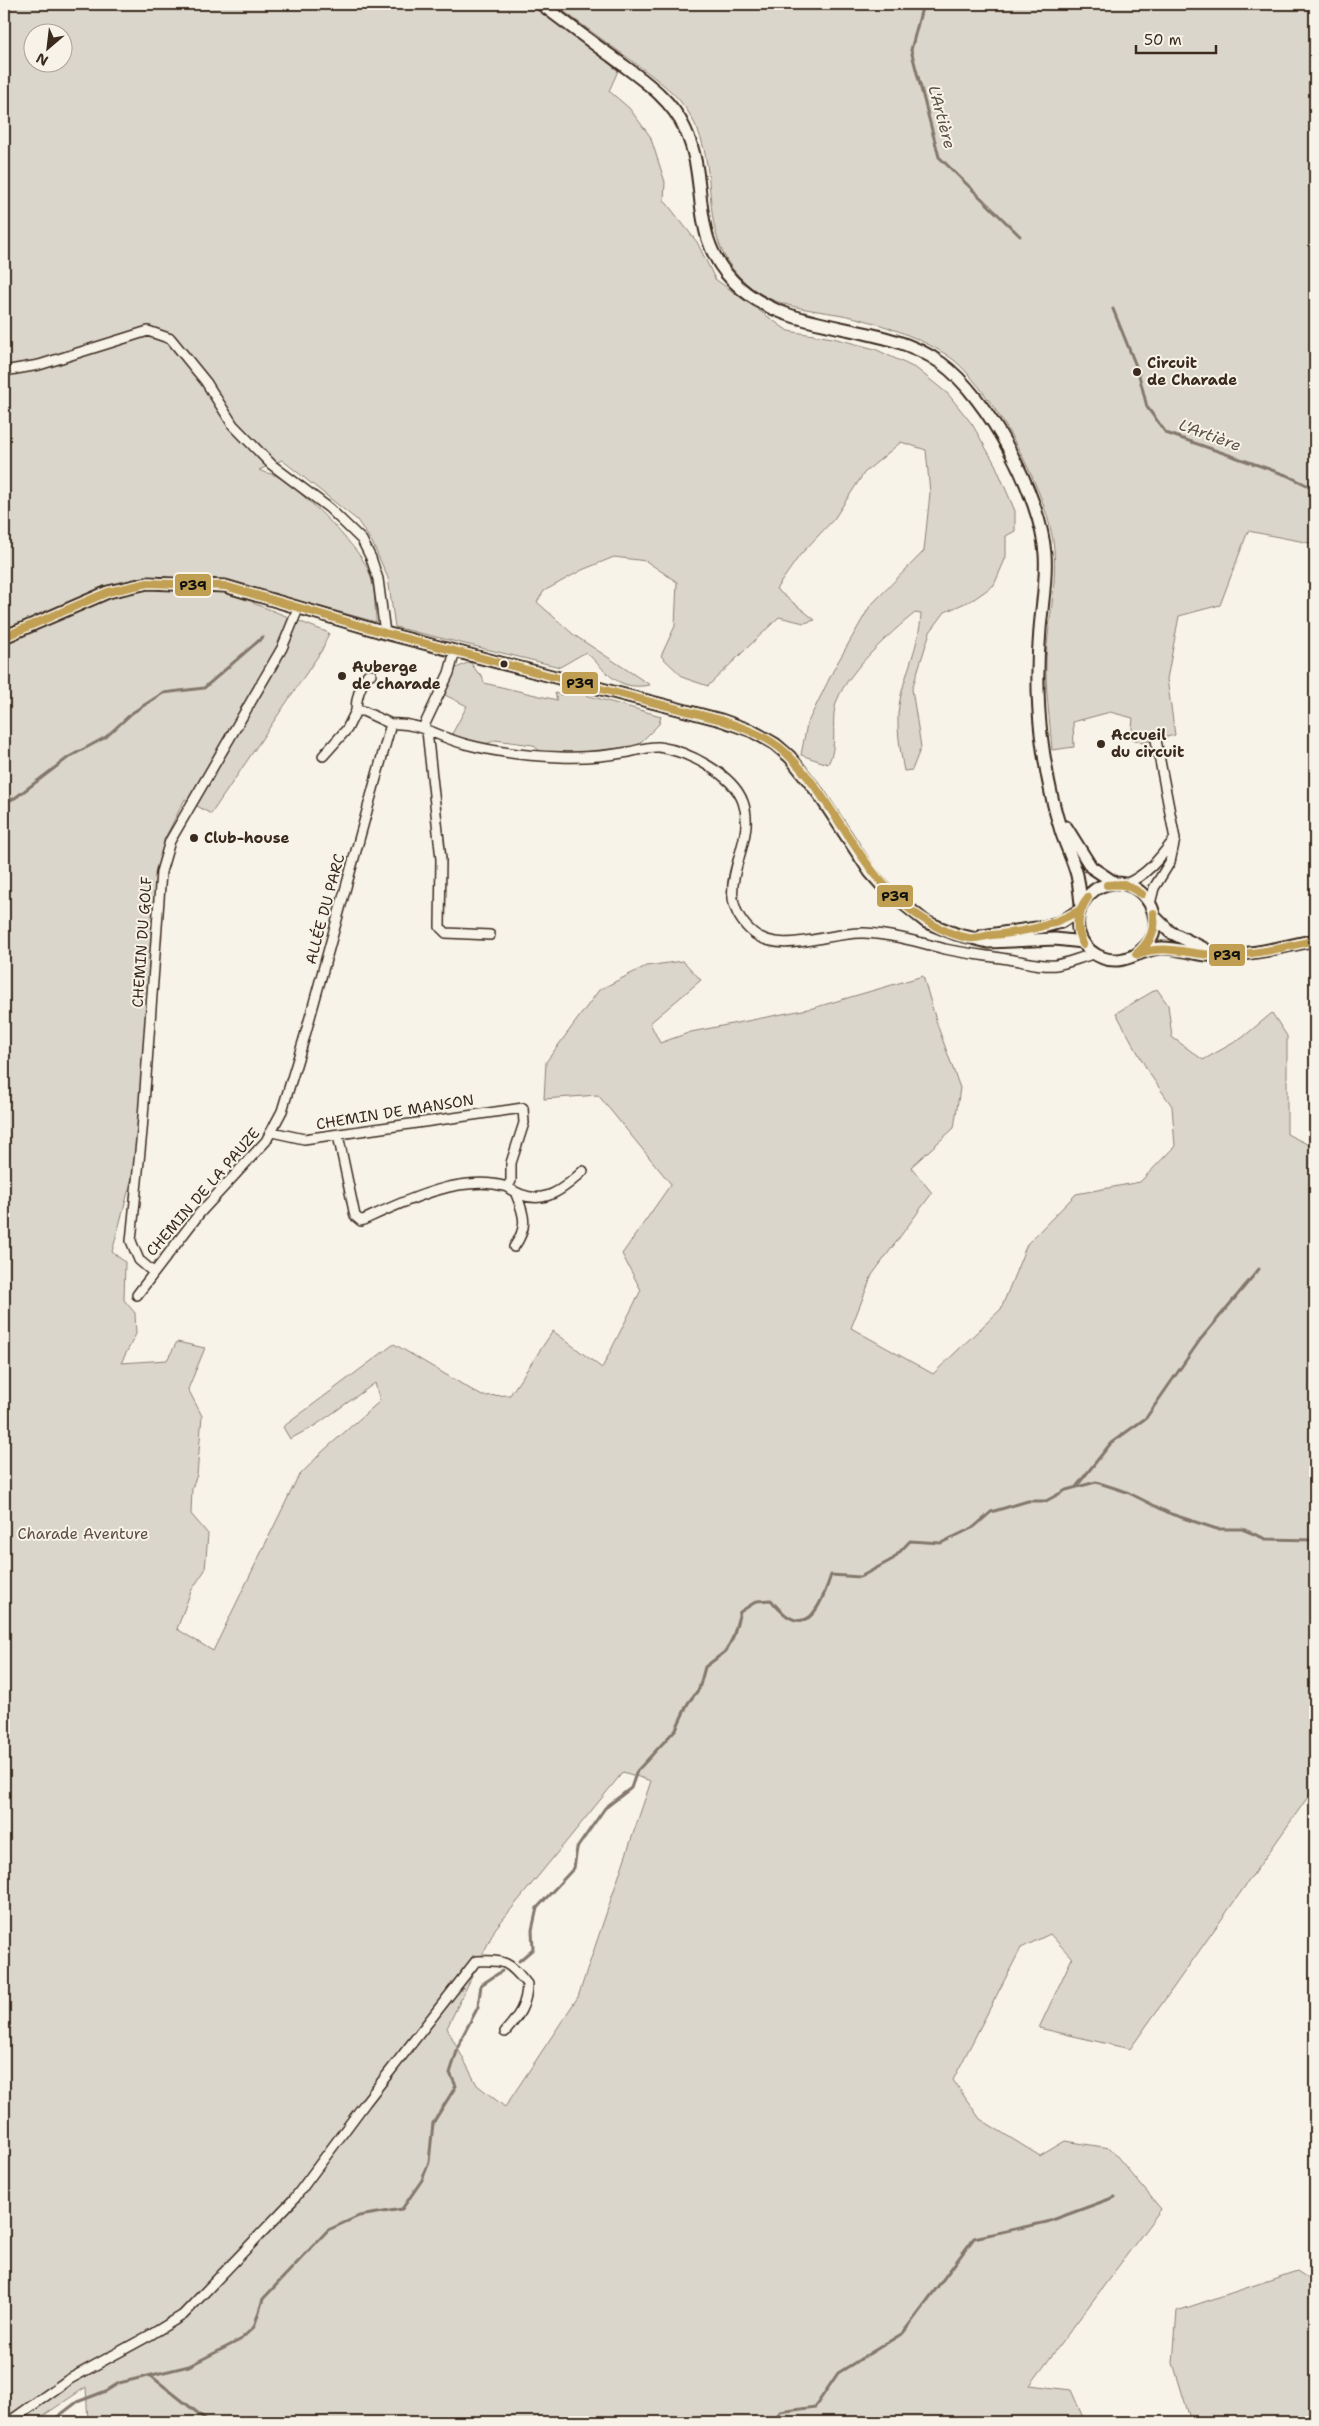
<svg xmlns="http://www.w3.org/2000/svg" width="1319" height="2426" viewBox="0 0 1319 2426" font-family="'Shantell Sans',sans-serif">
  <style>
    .green { fill: #dbd6cb; stroke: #8b8074; fill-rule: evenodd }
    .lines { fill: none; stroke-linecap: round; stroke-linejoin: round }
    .stream { stroke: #84786c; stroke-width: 3 }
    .minor-casing { stroke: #3b2a1e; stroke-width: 12 }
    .tertiary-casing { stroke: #3b2a1e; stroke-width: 15 }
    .minor { stroke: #f7f3e8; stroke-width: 9 }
    .tertiary { stroke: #f7f3e8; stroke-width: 11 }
    .bus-1-casing { stroke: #f7f3e8; stroke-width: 11 }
    .bus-1 { stroke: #c19f52; stroke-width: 8 }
    .poi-dot { fill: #3b2a1e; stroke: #f7f3e8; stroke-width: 2 }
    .labels { text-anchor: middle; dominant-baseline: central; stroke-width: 4; stroke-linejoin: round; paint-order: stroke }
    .poi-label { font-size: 15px; font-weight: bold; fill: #3b2a1e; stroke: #f7f3e8; text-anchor: start }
    .street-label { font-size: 15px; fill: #3b2a1e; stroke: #f7f3e8 }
    .park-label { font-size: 15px; fill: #5b4c41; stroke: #f7f3e8 }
    .water-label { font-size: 16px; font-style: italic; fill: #5f5145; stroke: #f7f3e8 }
    .line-badge { stroke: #f7f3e8; stroke-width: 2 }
    .pale-badge-label { font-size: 14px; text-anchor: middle; font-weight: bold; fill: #111 }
  </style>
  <rect width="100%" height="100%" fill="#f7f3e8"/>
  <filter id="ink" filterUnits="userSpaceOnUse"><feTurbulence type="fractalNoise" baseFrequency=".02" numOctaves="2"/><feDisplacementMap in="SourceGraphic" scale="10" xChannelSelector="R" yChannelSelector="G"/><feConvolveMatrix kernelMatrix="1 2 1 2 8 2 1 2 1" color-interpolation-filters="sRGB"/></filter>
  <g filter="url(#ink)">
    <path class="green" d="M4,4H541L621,64L609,91L629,108L650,136L665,182L664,200L697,242L715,279L788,331L833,338L875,349L917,369L948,394L972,424L995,464L1015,511V531L1006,536V557L994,585L974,599L945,612L930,632L912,689L921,747L912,770L904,771C900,750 896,726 899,705C904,674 920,645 921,614L915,613C891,632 842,676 835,707C831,725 838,747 828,764L801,755L807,724L835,667L870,606L924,551L930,493L926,450L901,442L864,473L834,519L800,555L776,589L815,620L804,623L779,617L708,686L684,678L661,656L675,626L677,582L646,561L614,557L582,570L544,591L537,602L574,635L650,685C617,691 608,673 586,652L560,667L395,627L388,578L372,542L357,520L282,460L259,470C264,473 271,473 277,476C299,488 358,546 368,569C375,585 375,605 376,622L255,589L253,603L329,633L322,650L211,814L185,799L164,840L143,1136L112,1252L125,1262L124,1300L135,1313L136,1334L121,1363L167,1360L177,1342L205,1348L188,1389L202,1416L197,1475L192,1488L191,1514L208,1534L205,1570L191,1591L177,1629L213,1651L298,1477L322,1452L380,1401L375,1383L316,1425L290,1439L283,1427L394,1344L482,1396L510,1395L553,1331L602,1368L641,1290L622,1254L671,1184L598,1095L544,1099L546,1062L599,990L646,966L683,961L701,980L650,1023L660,1043L691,1032L813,1008L923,976L938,1027L960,1088L954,1128L911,1167L932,1193L872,1275L851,1328L933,1374L1001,1309L1027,1244L1076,1194L1140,1182L1175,1146L1172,1106L1149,1073L1116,1013L1157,989L1168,1005L1172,1037L1203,1060L1242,1038L1272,1013L1287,1036V1134L1315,1148V1787L1130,2049L1039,2028L1072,1958L1050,1934L1021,1948L953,2080L980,2119L1040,2156L1065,2141L1110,2148L1161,2209L1030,2385L1071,2390L1085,2422H88L86,2387L34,2422H4ZM32,32H62V62H32ZM623,1772L651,1781L578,1997L505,2107L477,2085L447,2028L495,1929Z
      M554,4H1315V544L1248,531L1220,605L1179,616L1167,679L1175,735L1142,743L1131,738L1133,718L1110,712L1073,722L1074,747L1052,750C1050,720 1045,689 1046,659C1048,623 1057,586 1054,549C1050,496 995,395 955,361C933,343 890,327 864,320C815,306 768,315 732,268C704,230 715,184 702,142C699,131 691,115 684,106C671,88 649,74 631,60C605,42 580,23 554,4Z
      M470,662L478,673L482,675L484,683L557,700L555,693L560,695L575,692L661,716L659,724L635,748L580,754L541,752L533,745L495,740C483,749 465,739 452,734L467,706L445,695L454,669Z
      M1297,2271L1315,2283V2422H1191L1173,2363L1177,2311Z"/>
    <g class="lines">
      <path class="stream" d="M923,4L911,50L939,157L1020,236
        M1113,309L1138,371L1147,407L1166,433L1286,475L1315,489
        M4,803L15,798L69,757L106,737L132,713L163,693L204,688L263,637
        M1076,1487L1111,1443L1146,1418L1200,1340L1259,1269
        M519,1961L533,1949L532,1930L537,1908L574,1868L577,1848L605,1808L631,1788L637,1771L676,1729L688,1703L699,1689L705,1667L726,1651L733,1637L740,1612L757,1601L771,1600C805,1643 819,1611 831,1575L860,1577L893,1559L910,1541L941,1543L974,1527L991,1512L1028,1501H1046L1066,1490L1096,1482L1127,1492L1171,1514L1217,1529H1242L1266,1539L1315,1540
        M151,2376L209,2422
        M51,2422L77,2402L106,2391L119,2383L189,2366L240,2340L254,2327L263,2299L328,2230L359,2216L402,2209L422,2180L429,2162L433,2123L456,2086L450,2073L461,2039L478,2007L481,1985L502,1971
        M774,2422L780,2412L815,2407L838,2373L903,2333L974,2238L1047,2222L1115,2197"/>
      <defs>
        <path id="minor" d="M4,371L39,365L148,331L171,339L206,382L233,425L272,465L329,508L362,540L371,558L378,579L385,633
          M356,711C356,697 360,686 368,674H371
          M423,728L449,673L455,651
          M427,731L441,859L440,927L446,933L490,935
          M323,756L347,729L356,711H363L391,724
          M1125,884C1146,876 1160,858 1173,841
          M1150,904L1154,888L1170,862L1175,839L1156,740
          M272,1132L304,1139L523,1108L524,1123L511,1163V1181L507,1187C460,1173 403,1202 361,1221L355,1216L338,1135
          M507,1187C538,1209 560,1193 583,1171
          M514,1247C528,1227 525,1216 516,1194
          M153,1272L139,1260L131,1241L142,1131L161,872L170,841L282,648L298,609
          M137,1295L199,1214L266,1141L282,1111L304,1039L391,724C420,722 438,737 465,744C495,752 529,756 560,757C583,758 606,756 629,752C639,750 649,746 659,747C687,751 733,774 743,802C759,846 707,888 750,930C779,958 829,931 864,933C891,934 918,942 945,949C967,954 991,956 1013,960C1027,962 1043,967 1056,965C1069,963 1081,957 1094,954
          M9,2422L68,2380L152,2334L183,2315L294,2199L366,2102L476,1961C506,1960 508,1961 527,1984C527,2005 518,2017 505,2032"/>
        <path id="tertiary" d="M541,4C564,21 587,39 611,56C638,77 670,96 685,129C710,182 688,235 733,281C788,338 878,318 941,363C988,397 1041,496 1045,554C1047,579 1042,604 1040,629C1037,664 1037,699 1041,734C1045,767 1051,799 1061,831C1066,846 1073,860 1077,875C1079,884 1080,894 1081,904
          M4,637L108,592L148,583L225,586L385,633L721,720L752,731L775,744L790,757L818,793L870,872L886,890L926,922L956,934L988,942L1055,939L1083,942
          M1066,827L1091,867L1115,883
          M1154,916L1170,932L1205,949
          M982,936L1043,927L1061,922L1078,911
          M1136,955C1143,949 1149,944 1153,935C1162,910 1140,881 1114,883C1073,887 1063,943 1103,958C1124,966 1141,949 1161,948C1176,947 1191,954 1206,955C1244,957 1279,948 1315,940"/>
      </defs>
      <use href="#minor" class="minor-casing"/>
      <use href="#tertiary" class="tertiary-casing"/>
      <use href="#minor" class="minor"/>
      <use href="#tertiary" class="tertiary"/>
      <defs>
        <path id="bus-1" d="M4,637L108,592L148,583L225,586L385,633L721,720C744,728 767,736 785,752C840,804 861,884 930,923C942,930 956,936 969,938C977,939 984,936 992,935C1023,932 1050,927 1078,911
          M1107,885L1124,884L1142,894
          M1107,885C1121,883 1131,886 1142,894
          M1083,944C1074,928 1076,911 1088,897
          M1083,944C1075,927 1078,912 1088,897
          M1136,954C1149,943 1155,931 1153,913
          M1138,954C1150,942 1158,930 1153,913
          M1138,954C1167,943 1191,956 1221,955C1253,955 1284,948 1315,940"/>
      </defs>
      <use href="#bus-1" class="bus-1-casing"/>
      <use href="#bus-1" class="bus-1"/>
    </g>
  </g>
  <g class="poi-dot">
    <circle cx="1137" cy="372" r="5"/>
    <circle cx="504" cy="664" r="4.5"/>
    <circle cx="342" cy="676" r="5"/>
    <circle cx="1101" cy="744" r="5"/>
    <circle cx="194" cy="838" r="5"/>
  </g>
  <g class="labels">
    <g class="poi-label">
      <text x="1147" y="363">Circuit<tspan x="1147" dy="17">de Charade</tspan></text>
      <text x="352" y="667">Auberge<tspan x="352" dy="17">de charade</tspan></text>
      <text x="1111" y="735">Accueil<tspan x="1111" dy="17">du circuit</tspan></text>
      <text x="204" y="838">Club-house</text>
    </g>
    <g class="street-label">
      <text transform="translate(325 909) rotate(-75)">ALLÉE DU PARC</text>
      <text transform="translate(142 942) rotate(-86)">CHEMIN DU GOLF</text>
      <text transform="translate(395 1112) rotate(-9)">CHEMIN DE MANSON</text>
      <text transform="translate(203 1192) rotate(-49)">CHEMIN DE LA PAUZE</text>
    </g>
    <g class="park-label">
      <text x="83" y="1534">Charade Aventure</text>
    </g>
    <g class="water-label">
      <text transform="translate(942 117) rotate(75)">L'Artière</text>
      <text transform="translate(1210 435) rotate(20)">L'Artière</text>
    </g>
  </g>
  <g class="line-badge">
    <rect x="174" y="573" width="38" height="24" rx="5" fill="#c19f52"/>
    <rect x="561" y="671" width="38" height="24" rx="5" fill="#c19f52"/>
    <rect x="876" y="884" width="38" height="24" rx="5" fill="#c19f52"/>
    <rect x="1208" y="943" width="38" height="24" rx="5" fill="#c19f52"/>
  </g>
  <g class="pale-badge-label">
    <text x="193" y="590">P39</text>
    <text x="580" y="688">P39</text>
    <text x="895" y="901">P39</text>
    <text x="1227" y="960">P39</text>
  </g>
  <rect width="1319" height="2426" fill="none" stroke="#f7f3e8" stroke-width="20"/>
  <rect x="10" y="10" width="1299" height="2406" fill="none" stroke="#3b2a1e" stroke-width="2" filter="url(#ink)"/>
  <g transform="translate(48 48) rotate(208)"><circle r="24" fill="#f7f3e8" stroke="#aca397"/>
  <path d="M0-4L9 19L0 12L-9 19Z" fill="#3b2a1e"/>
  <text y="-8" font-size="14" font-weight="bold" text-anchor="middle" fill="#3b2a1e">N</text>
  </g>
  <path d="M1136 45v8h80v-8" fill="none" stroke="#3b2a1e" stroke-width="2.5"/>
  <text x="1144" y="45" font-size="15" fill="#3b2a1e" stroke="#f7f3e8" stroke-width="4" paint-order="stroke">50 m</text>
</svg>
